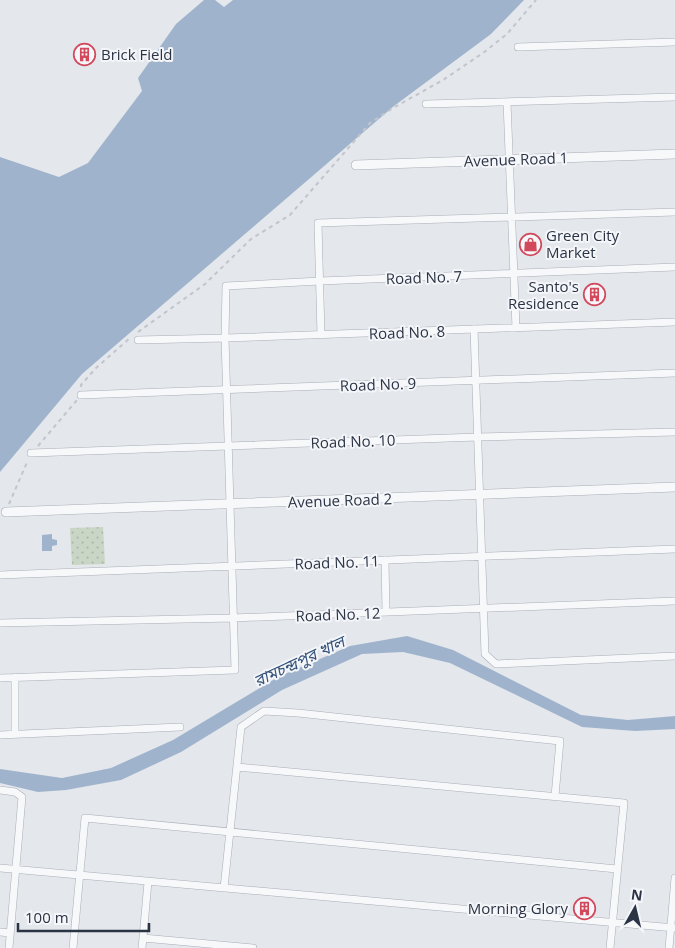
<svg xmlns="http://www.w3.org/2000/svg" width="675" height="948" viewBox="0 0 675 948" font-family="'Open Sans','Noto Sans Bengali',sans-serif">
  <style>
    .park { fill: url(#park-dots) }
    .water { fill: #9fb4cc }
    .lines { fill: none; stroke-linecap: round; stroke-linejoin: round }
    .minor-casing { stroke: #a9aeb7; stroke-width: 8 }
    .tertiary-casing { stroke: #a9aeb7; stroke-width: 10 }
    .path { stroke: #c2c5cb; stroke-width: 2; stroke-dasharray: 4 4; stroke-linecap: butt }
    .minor { stroke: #f7f8fa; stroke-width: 7 }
    .tertiary { stroke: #f7f8fa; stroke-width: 9 }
    .labels { text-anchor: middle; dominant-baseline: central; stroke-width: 4; stroke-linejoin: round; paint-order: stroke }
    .poi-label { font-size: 15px; fill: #2b3445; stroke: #f4f6f9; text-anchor: start }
    .street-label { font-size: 15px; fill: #2b3445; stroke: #f4f6f9 }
    .water-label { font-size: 16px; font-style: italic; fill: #34527a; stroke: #f4f6f9 }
  </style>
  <defs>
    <pattern id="park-dots" width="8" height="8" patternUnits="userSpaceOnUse" patternTransform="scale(1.25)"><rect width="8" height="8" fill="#c9d6c5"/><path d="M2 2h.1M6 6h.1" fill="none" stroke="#adb8ab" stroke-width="1.8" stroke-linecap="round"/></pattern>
  </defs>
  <rect width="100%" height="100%" fill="#e4e7ec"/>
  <path class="park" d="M103,527L105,564L72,565L70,528Z"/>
  <path class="water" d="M204,0H215L224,7L233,0H524L491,34L394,106L82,374L0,472V157L59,177L88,163L142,91L138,78L176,24Z
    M52,534V539L57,540V545L52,546V551H42V535Z
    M407,636L453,650L581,715L628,720L675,716V729L635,731L582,727L450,663L403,652L362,654L282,690L181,752L121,780L66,790L38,792L0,783V769L62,778L111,768L173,740L278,677L350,646Z"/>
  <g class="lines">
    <defs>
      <path id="minor" d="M518,47L675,42
        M507,102L516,328
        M426,104L675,97
        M474,329L485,654L496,664L675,656
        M321,335L318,223L675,212
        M138,340L225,338L675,322
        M81,395L675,373
        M31,453L477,437L675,432
        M385,560L386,612
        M0,575L675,549
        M0,623L233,618L675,601
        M0,678L235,670L225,338L226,286L320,281L675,267
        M15,734V677
        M0,735L180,727
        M237,767L624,803L610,948
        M0,790L15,792L22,797L9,948
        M0,868L675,928
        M224,888L241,727L264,711L298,713L560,741L555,796
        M0,932L10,933
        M143,938L253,948
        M73,948L85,818L617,869
        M142,948L148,882
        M669,948L675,878"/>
      <path id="tertiary" d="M356,165L675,154
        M6,512L675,487"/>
    </defs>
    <use href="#minor" class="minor-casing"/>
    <use href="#tertiary" class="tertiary-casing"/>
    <path class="path" d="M138,332L205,284L251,239L290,215L370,123L393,108L443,80L483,53L507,34L536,0
      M81,387V385L96,368L130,338
      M38,446L77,400
      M9,504L28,460"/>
    <use href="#minor" class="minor"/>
    <use href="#tertiary" class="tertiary"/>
  </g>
  <defs>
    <symbol id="building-ring" viewBox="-11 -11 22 22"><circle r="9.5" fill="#f4f6f9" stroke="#d1495b" stroke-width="1.5"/><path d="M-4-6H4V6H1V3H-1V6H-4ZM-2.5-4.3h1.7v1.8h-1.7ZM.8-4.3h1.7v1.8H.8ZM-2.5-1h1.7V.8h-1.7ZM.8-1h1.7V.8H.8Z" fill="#d1495b"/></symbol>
    <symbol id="shop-ring" viewBox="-11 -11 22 22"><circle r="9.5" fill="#f4f6f9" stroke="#d1495b" stroke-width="1.5"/><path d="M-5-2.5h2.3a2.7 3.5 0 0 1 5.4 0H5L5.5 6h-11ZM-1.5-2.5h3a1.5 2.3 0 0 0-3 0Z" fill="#d1495b"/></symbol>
  </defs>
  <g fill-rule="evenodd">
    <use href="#building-ring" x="72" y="42" width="25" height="25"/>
    <use href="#shop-ring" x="518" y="232" width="25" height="25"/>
    <use href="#building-ring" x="582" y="282" width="25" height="25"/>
    <use href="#building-ring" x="572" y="896" width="25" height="25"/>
  </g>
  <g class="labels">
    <g class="poi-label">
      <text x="101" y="54">Brick Field</text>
      <text x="546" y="235">Green City<tspan x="546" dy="17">Market</tspan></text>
      <text x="579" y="286" text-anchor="end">Santo's<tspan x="579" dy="17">Residence</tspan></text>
      <text x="568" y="908" text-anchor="end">Morning Glory</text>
    </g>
    <g class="street-label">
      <text transform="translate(516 159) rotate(-2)">Avenue Road 1</text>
      <text transform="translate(424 277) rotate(-2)">Road No. 7</text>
      <text transform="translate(407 332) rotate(-2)">Road No. 8</text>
      <text transform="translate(378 384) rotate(-2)">Road No. 9</text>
      <text transform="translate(353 441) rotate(-2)">Road No. 10</text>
      <text transform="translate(340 500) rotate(-2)">Avenue Road 2</text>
      <text transform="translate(337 562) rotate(-2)">Road No. 11</text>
      <text transform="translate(338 614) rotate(-2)">Road No. 12</text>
    </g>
    <g class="water-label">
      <text transform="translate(299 661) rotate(-25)">রামচন্দ্রপুর খাল</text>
    </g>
  </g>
  <g transform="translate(635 908) rotate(8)" stroke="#f4f6f9" stroke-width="4" paint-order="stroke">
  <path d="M0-4L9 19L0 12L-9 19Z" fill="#2b3445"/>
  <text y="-8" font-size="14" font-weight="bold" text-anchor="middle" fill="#2b3445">N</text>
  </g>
  <path d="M18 923v8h131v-8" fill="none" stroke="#2b3445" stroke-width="2.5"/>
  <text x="25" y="923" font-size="15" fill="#2b3445" stroke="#f4f6f9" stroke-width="4" paint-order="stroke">100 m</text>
</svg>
